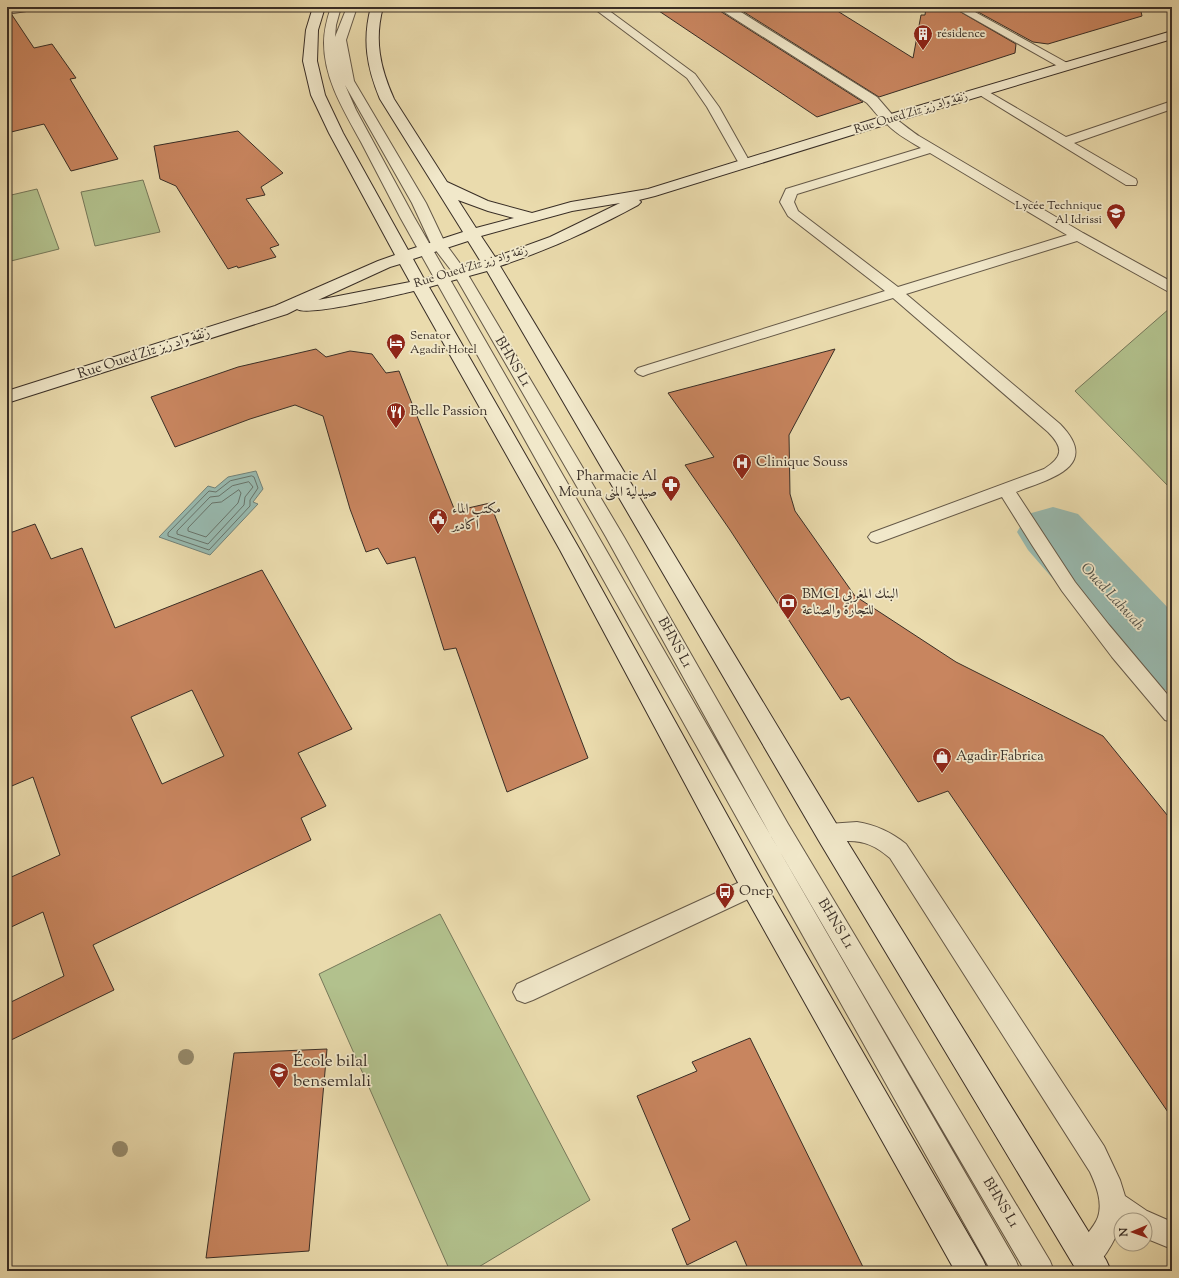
<svg xmlns="http://www.w3.org/2000/svg" width="1179" height="1278" viewBox="0 0 1179 1278" font-family="'Sorts Mill Goudy',Amiri,serif">
  <style>
    .green { fill: #b2c18d; stroke: #76785a }
    .water { fill: #98bab0; stroke: #728279 }
    .lines { fill: none; stroke-linecap: round; stroke-linejoin: round }
    .shore { stroke: #68746b; stroke-width: 1 }
    .river { fill: #98bab0; fill-rule: evenodd }
    .building { fill: #c8855f; stroke: #392e26; fill-rule: evenodd }
    .lane-casing { stroke: #655948; stroke-width: 2 }
    .street-casing { stroke: #655948; stroke-width: 2 }
    .secondary-casing { stroke: #392e26; stroke-width: 2 }
    .lane { fill: #f1e8ca; fill-rule: evenodd }
    .street { fill: #f1e8ca; fill-rule: evenodd }
    .secondary { fill: #f1e8ca; fill-rule: evenodd }
    .tree { fill: #968c6e }
    .labels { text-anchor: middle; dominant-baseline: central; stroke-width: 3.5; stroke-linejoin: round; paint-order: stroke }
    .far-poi-label { font-size: 12px; fill: #392e26; stroke: #f1e8ca; text-anchor: start }
    .far-street-label { font-size: 12px; fill: #392e26; stroke: #f1e8ca }
    .street-label { font-size: 14px; fill: #392e26; stroke: #f1e8ca }
    .poi-label { font-size: 14px; fill: #392e26; stroke: #f1e8ca; text-anchor: start }
    .water-label { font-size: 15px; font-style: italic; fill: #515148; stroke: #f1e8ca }
    .near-poi-label { font-size: 17px; fill: #392e26; stroke: #f1e8ca; text-anchor: start }
  </style>
  <rect width="100%" height="100%" fill="#eadbad"/>
  <filter id="stains"><feTurbulence type="fractalNoise" baseFrequency=".005" numOctaves="4"/><feColorMatrix values="0 0 0 0 .2 0 0 0 0 .09 0 0 0 0 .02 0 0 0 .5 -.17"/></filter>
  <radialGradient id="worn" r=".72"><stop offset=".6" stop-color="#630" stop-opacity="0"/><stop offset="1" stop-color="#630" stop-opacity=".3"/></radialGradient>
  <path class="green" d="M143,180L160,232L95,246L81,192Z
    M37,189L59,249L7,262V196Z
    M1170,308L1172,310V490L1075,391Z
    M440,914L590,1200L472,1271H450L319,974Z"/>
  <path class="water" d="M256,471L263,489L253,502L258,504L210,555L159,537L208,486L215,488L228,477Z"/>
  <g class="lines">
    <path class="shore" d="M252,476L254,477L258,488L250,500V506L209,550L168,536V533L209,491L216,492L230,481Z
      M249,482L253,487L245,497L244,505L208,544L177,534V531L210,497L219,496L232,486Z
      M239,490L241,493L238,503L206,537L188,531V528L212,503L221,502Z"/>
    <path class="river" d="M1053,507L1078,514L1172,612V692L1144,684L1028,550L1017,532L1028,514Z"/>
  </g>
  <path class="building" d="M653,7H718L720,11L863,102L817,117Z
    M736,7H831L913,58L921,15H925L926,7H952L1016,44L1015,53L879,97Z
    M969,7H1140L1142,16L1048,44L1033,42Z
    M7,15H12L34,48L52,44L76,78L70,79L118,159L71,171L44,124L7,133Z
    M238,131L283,173L261,187L265,195L246,199L279,245L270,248L276,257L238,268L237,266L228,269L176,186L160,179L154,146Z
    M316,349L326,357L350,351L372,354L386,373L399,371L455,511L490,503L588,758L507,792L456,648L444,650L415,557L387,564L378,548L366,552L350,509L323,416L295,405L250,419L175,447L151,397L238,367Z
    M835,349L789,435L790,494L795,511L855,596L956,662L1103,736L1172,821V1118L948,791L918,802L849,697L841,700L730,530L685,465L714,457L668,393Z
    M35,524L51,559L82,548L115,628L262,570L352,729L298,753L326,806L301,818L311,840L93,945L114,990L7,1042V1004L64,976L43,912L7,929V879L60,855L33,777L7,788V534ZM192,690L224,756L162,784L131,717Z
    M750,1038L865,1271H749L736,1241L687,1265L672,1229L690,1220L637,1096L697,1071L692,1062Z
    M327,1049L309,1251L206,1258L234,1053Z"/>
  <g class="lines">
    <defs>
      <path id="lane" d="M12,7H38L33,10L7,14V8Z
        M331,7H341L336,25L335,37L347,7H357L346,40L354,81L426,203L445,243L467,273L624,537L788,824L1050,1261L1054,1271H1025L772,838L606,537L454,274L431,244L412,203L345,85L356,110L414,217L1016,1261L1020,1271H991L400,217C387,192 374,167 361,142C344,111 324,79 324,43C324,30 327,19 331,7Z
        M592,7H604L695,74L719,107L751,164L749,167H741L707,107L687,78Z
        M953,7H966L1069,64L1071,66L1069,68H1061Z
        M982,88L1066,137L1172,101V109L1074,143L1136,179L1137,182L1136,185H1126L978,94L976,92L978,90Z
        M889,115C895,117 912,132 919,136L1083,233L1172,282V292L1167,291L1077,241L906,294L1060,424C1102,467 1049,479 1016,492L1075,582L1109,625L1172,700V722L1165,720L1112,657L1062,591L1032,545L1002,497L883,541L877,543L871,541L868,537L871,533L1044,469C1063,457 1064,448 1048,432L893,298L648,374L643,376L638,374L635,371L638,368L885,291L788,216L780,202L786,189L921,148C908,140 892,132 883,119L885,116ZM930,153L1067,235L898,287L798,211L794,202L797,194Z
        M857,822C876,825 891,832 906,844L1104,1146L1120,1180L1125,1196L1147,1211L1172,1222V1249L1145,1238V1220H1121C1121,1231 1104,1260 1095,1266C1092,1268 1089,1268 1086,1270L1076,1266L1072,1256C1078,1242 1094,1229 1098,1217C1103,1202 1096,1185 1090,1172L890,858C876,846 864,840 845,841C836,842 829,843 820,840L817,833L820,826L828,824Z
        M753,876L761,879L764,886L761,893L533,1000L525,1003L517,1000L513,992L517,984Z"/>
      <path id="street" d="M719,7H733L877,97L896,119L894,122C882,125 875,111 867,103L721,10Z"/>
      <path id="secondary" d="M313,7H325L318,30L317,61L325,95L343,133L408,250L463,232L380,99C367,68 362,40 371,7H383C374,40 380,68 394,99L447,182L488,201L532,213L571,202L648,189L884,116L1172,31V39L894,122L655,196L639,200L641,202L638,205C594,229 548,250 500,266L837,825L1106,1260L1111,1271H1077L819,841L487,271L429,287L580,550L762,878L983,1260L988,1271H955L744,894L560,550L414,291C397,295 307,317 297,309L287,314L7,403V391L275,306L378,261L395,255L329,133L311,95L303,61L306,30ZM458,200L488,211L514,218L476,228ZM620,203L550,237L495,257L481,236L572,211ZM468,241L481,262L424,279L413,259ZM400,264L410,282L318,300L390,267Z"/>
    </defs>
    <use href="#lane" class="lane-casing"/>
    <use href="#street" class="street-casing"/>
    <use href="#secondary" class="secondary-casing"/>
    <use href="#lane" class="lane"/>
    <use href="#street" class="street"/>
    <use href="#secondary" class="secondary"/>
  </g>
  <g class="tree">
    <circle cx="186" cy="1057" r="8"/>
    <circle cx="120" cy="1149" r="8"/>
  </g>
  <defs>
    <symbol id="building-pin" viewBox="-11 -11 22 30"><path d="M0 17L-7.5 6A9.5 9.5 0 1 1 7.5 6Z" fill="#8f2418" stroke="#f1e8ca"/><path d="M-4-6H4V6H1V3H-1V6H-4ZM-2.5-4.3h1.7v1.8h-1.7ZM.8-4.3h1.7v1.8H.8ZM-2.5-1h1.7V.8h-1.7ZM.8-1h1.7V.8H.8Z" fill="#fff"/></symbol>
    <symbol id="university-pin" viewBox="-11 -11 22 30"><path d="M0 17L-7.5 6A9.5 9.5 0 1 1 7.5 6Z" fill="#8f2418" stroke="#f1e8ca"/><path d="M0-5L7-2L0 1L-7-2ZM-4 1L0 2.5L4 1V4Q0 6-4 4Z" fill="#fff"/></symbol>
    <symbol id="hotel-pin" viewBox="-11 -11 22 30"><path d="M0 17L-7.5 6A9.5 9.5 0 1 1 7.5 6Z" fill="#8f2418" stroke="#f1e8ca"/><path d="M-6-4.5h1.5V1H6V5H4.5V3h-9V5H-6ZM-4 0a1.8 1.8 0 1 1 3.6 0ZM.5 0V-2.5h3Q6-2.5 6 0Z" fill="#fff"/></symbol>
    <symbol id="restaurant-pin" viewBox="-11 -11 22 30"><path d="M0 17L-7.5 6A9.5 9.5 0 1 1 7.5 6Z" fill="#8f2418" stroke="#f1e8ca"/><path d="M-5-6h1v4h1v-4h1v4h1v-4h1v5L-1.5 .5V6h-2V.5L-5-1ZM5-6V6H3V1.5H1.5Q1.5-4 5-6Z" fill="#fff"/></symbol>
    <symbol id="hospital-pin" viewBox="-11 -11 22 30"><path d="M0 17L-7.5 6A9.5 9.5 0 1 1 7.5 6Z" fill="#8f2418" stroke="#f1e8ca"/><path d="M-5-5h3v3.5h4V-5h3V5h-3V1.5h-4V5h-3Z" fill="#fff"/></symbol>
    <symbol id="pharmacy-pin" viewBox="-11 -11 22 30"><path d="M0 17L-7.5 6A9.5 9.5 0 1 1 7.5 6Z" fill="#8f2418" stroke="#f1e8ca"/><path d="M-2-6h4v4h4v4h-4v4h-4v-4h-4v-4h4Z" fill="#fff"/></symbol>
    <symbol id="civic-pin" viewBox="-11 -11 22 30"><path d="M0 17L-7.5 6A9.5 9.5 0 1 1 7.5 6Z" fill="#8f2418" stroke="#f1e8ca"/><path d="M-.6-6.5H3V-4.5H.6V-3L4-1V1h2V6H-6V1h2V-1L-.6-3ZM-1.2 2.5V6h2.4V2.5Z" fill="#fff"/></symbol>
    <symbol id="bank-pin" viewBox="-11 -11 22 30"><path d="M0 17L-7.5 6A9.5 9.5 0 1 1 7.5 6Z" fill="#8f2418" stroke="#f1e8ca"/><path d="M-6-4H6V4H-6ZM0-2.3a2.3 2.3 0 1 0 0 4.6a2.3 2.3 0 1 0 0-4.6Z" fill="#fff"/></symbol>
    <symbol id="shop-pin" viewBox="-11 -11 22 30"><path d="M0 17L-7.5 6A9.5 9.5 0 1 1 7.5 6Z" fill="#8f2418" stroke="#f1e8ca"/><path d="M-5-2.5h2.3a2.7 3.5 0 0 1 5.4 0H5L5.5 6h-11ZM-1.5-2.5h3a1.5 2.3 0 0 0-3 0Z" fill="#fff"/></symbol>
    <symbol id="bus-pin" viewBox="-11 -11 22 30"><path d="M0 17L-7.5 6A9.5 9.5 0 1 1 7.5 6Z" fill="#8f2418" stroke="#f1e8ca"/><path d="M-5-6H5V4H4V6H2V4H-2V6H-4V4H-5ZM-3.5-4V0h7V-4ZM-3.5 1.2v1.5H-2V1.2ZM2 1.2v1.5H3.5V1.2Z" fill="#fff"/></symbol>
    <symbol id="school-pin" viewBox="-11 -11 22 30"><path d="M0 17L-7.5 6A9.5 9.5 0 1 1 7.5 6Z" fill="#8f2418" stroke="#f1e8ca"/><path d="M0-5L7-2L0 1L-7-2ZM-4 1L0 2.5L4 1V4Q0 6-4 4Z" fill="#fff"/></symbol>
  </defs>
  <g fill-rule="evenodd">
    <use href="#building-pin" x="912" y="23" width="22" height="30"/>
    <use href="#university-pin" x="1105" y="202" width="22" height="30"/>
    <use href="#hotel-pin" x="385" y="332" width="22" height="30"/>
    <use href="#restaurant-pin" x="385" y="401" width="22" height="30"/>
    <use href="#hospital-pin" x="731" y="452" width="22" height="30"/>
    <use href="#pharmacy-pin" x="660" y="474" width="22" height="30"/>
    <use href="#civic-pin" x="427" y="507" width="22" height="30"/>
    <use href="#bank-pin" x="777" y="592" width="22" height="30"/>
    <use href="#shop-pin" x="931" y="746" width="22" height="30"/>
    <use href="#bus-pin" x="714" y="881" width="22" height="30"/>
    <use href="#school-pin" x="268" y="1061" width="22" height="30"/>
  </g>
  <g class="labels">
    <g class="far-poi-label">
      <text x="937" y="34">résidence</text>
      <text x="1102" y="206" text-anchor="end">Lycée Technique<tspan x="1102" dy="14">Al Idrissi</tspan></text>
      <text x="410" y="336">Senator<tspan x="410" dy="14">Agadir Hotel</tspan></text>
    </g>
    <g class="far-street-label">
      <text transform="translate(911 113) rotate(-17)">Rue Oued Ziz زنقة واد زيز</text>
      <text transform="translate(471 267) rotate(-17)">Rue Oued Ziz زنقة واد زيز</text>
    </g>
    <g class="street-label">
      <text transform="translate(144 354) rotate(-18)">Rue Oued Ziz زنقة واد زيز</text>
      <text transform="translate(512 362) rotate(59)">BHNS L1</text>
      <text transform="translate(674 643) rotate(61)">BHNS L1</text>
      <text transform="translate(835 924) rotate(59)">BHNS L1</text>
      <text transform="translate(1000 1203) rotate(59)">BHNS L1</text>
    </g>
    <g class="poi-label">
      <text x="410" y="412">Belle Passion</text>
      <text x="756" y="463">Clinique Souss</text>
      <text x="657" y="477" text-anchor="end">Pharmacie Al<tspan x="657" dy="16">Mouna صيدلية المنى</tspan></text>
      <text x="452" y="510">مكتب الماء<tspan x="452" dy="16">اكادير</tspan></text>
      <text x="802" y="595">BMCI البنك المغربي<tspan x="802" dy="16">للتجارة والصناعة</tspan></text>
      <text x="956" y="757">Agadir Fabrica</text>
      <text x="739" y="892">Onep</text>
    </g>
    <g class="water-label">
      <text transform="translate(1112 597) rotate(47)">Oued Lahwah</text>
    </g>
    <g class="near-poi-label">
      <text x="293" y="1062">École bilal<tspan x="293" dy="20">bensemlali</tspan></text>
    </g>
  </g>
  <rect width="1179" height="1278" fill="none" stroke="#eadbad" stroke-width="24"/>
  <rect x="8" y="8" width="1163" height="1262" fill="none" stroke="#392e26" stroke-width="2"/>
  <rect x="12" y="12" width="1155" height="1254" fill="none" stroke="#392e26"/>
  <g transform="translate(1133 1232) rotate(268)"><circle r="19" fill="#f1e8ca" stroke="#a79e88"/>
  <path d="M0-3L7 15L0 10L-7 15Z" fill="#8f2418"/>
  <text y="-6" font-size="11" font-weight="bold" text-anchor="middle" fill="#392e26">N</text>
  </g>
  <rect width="100%" height="100%" filter="url(#stains)"/>
  <rect width="100%" height="100%" fill="url(#worn)"/>
</svg>
